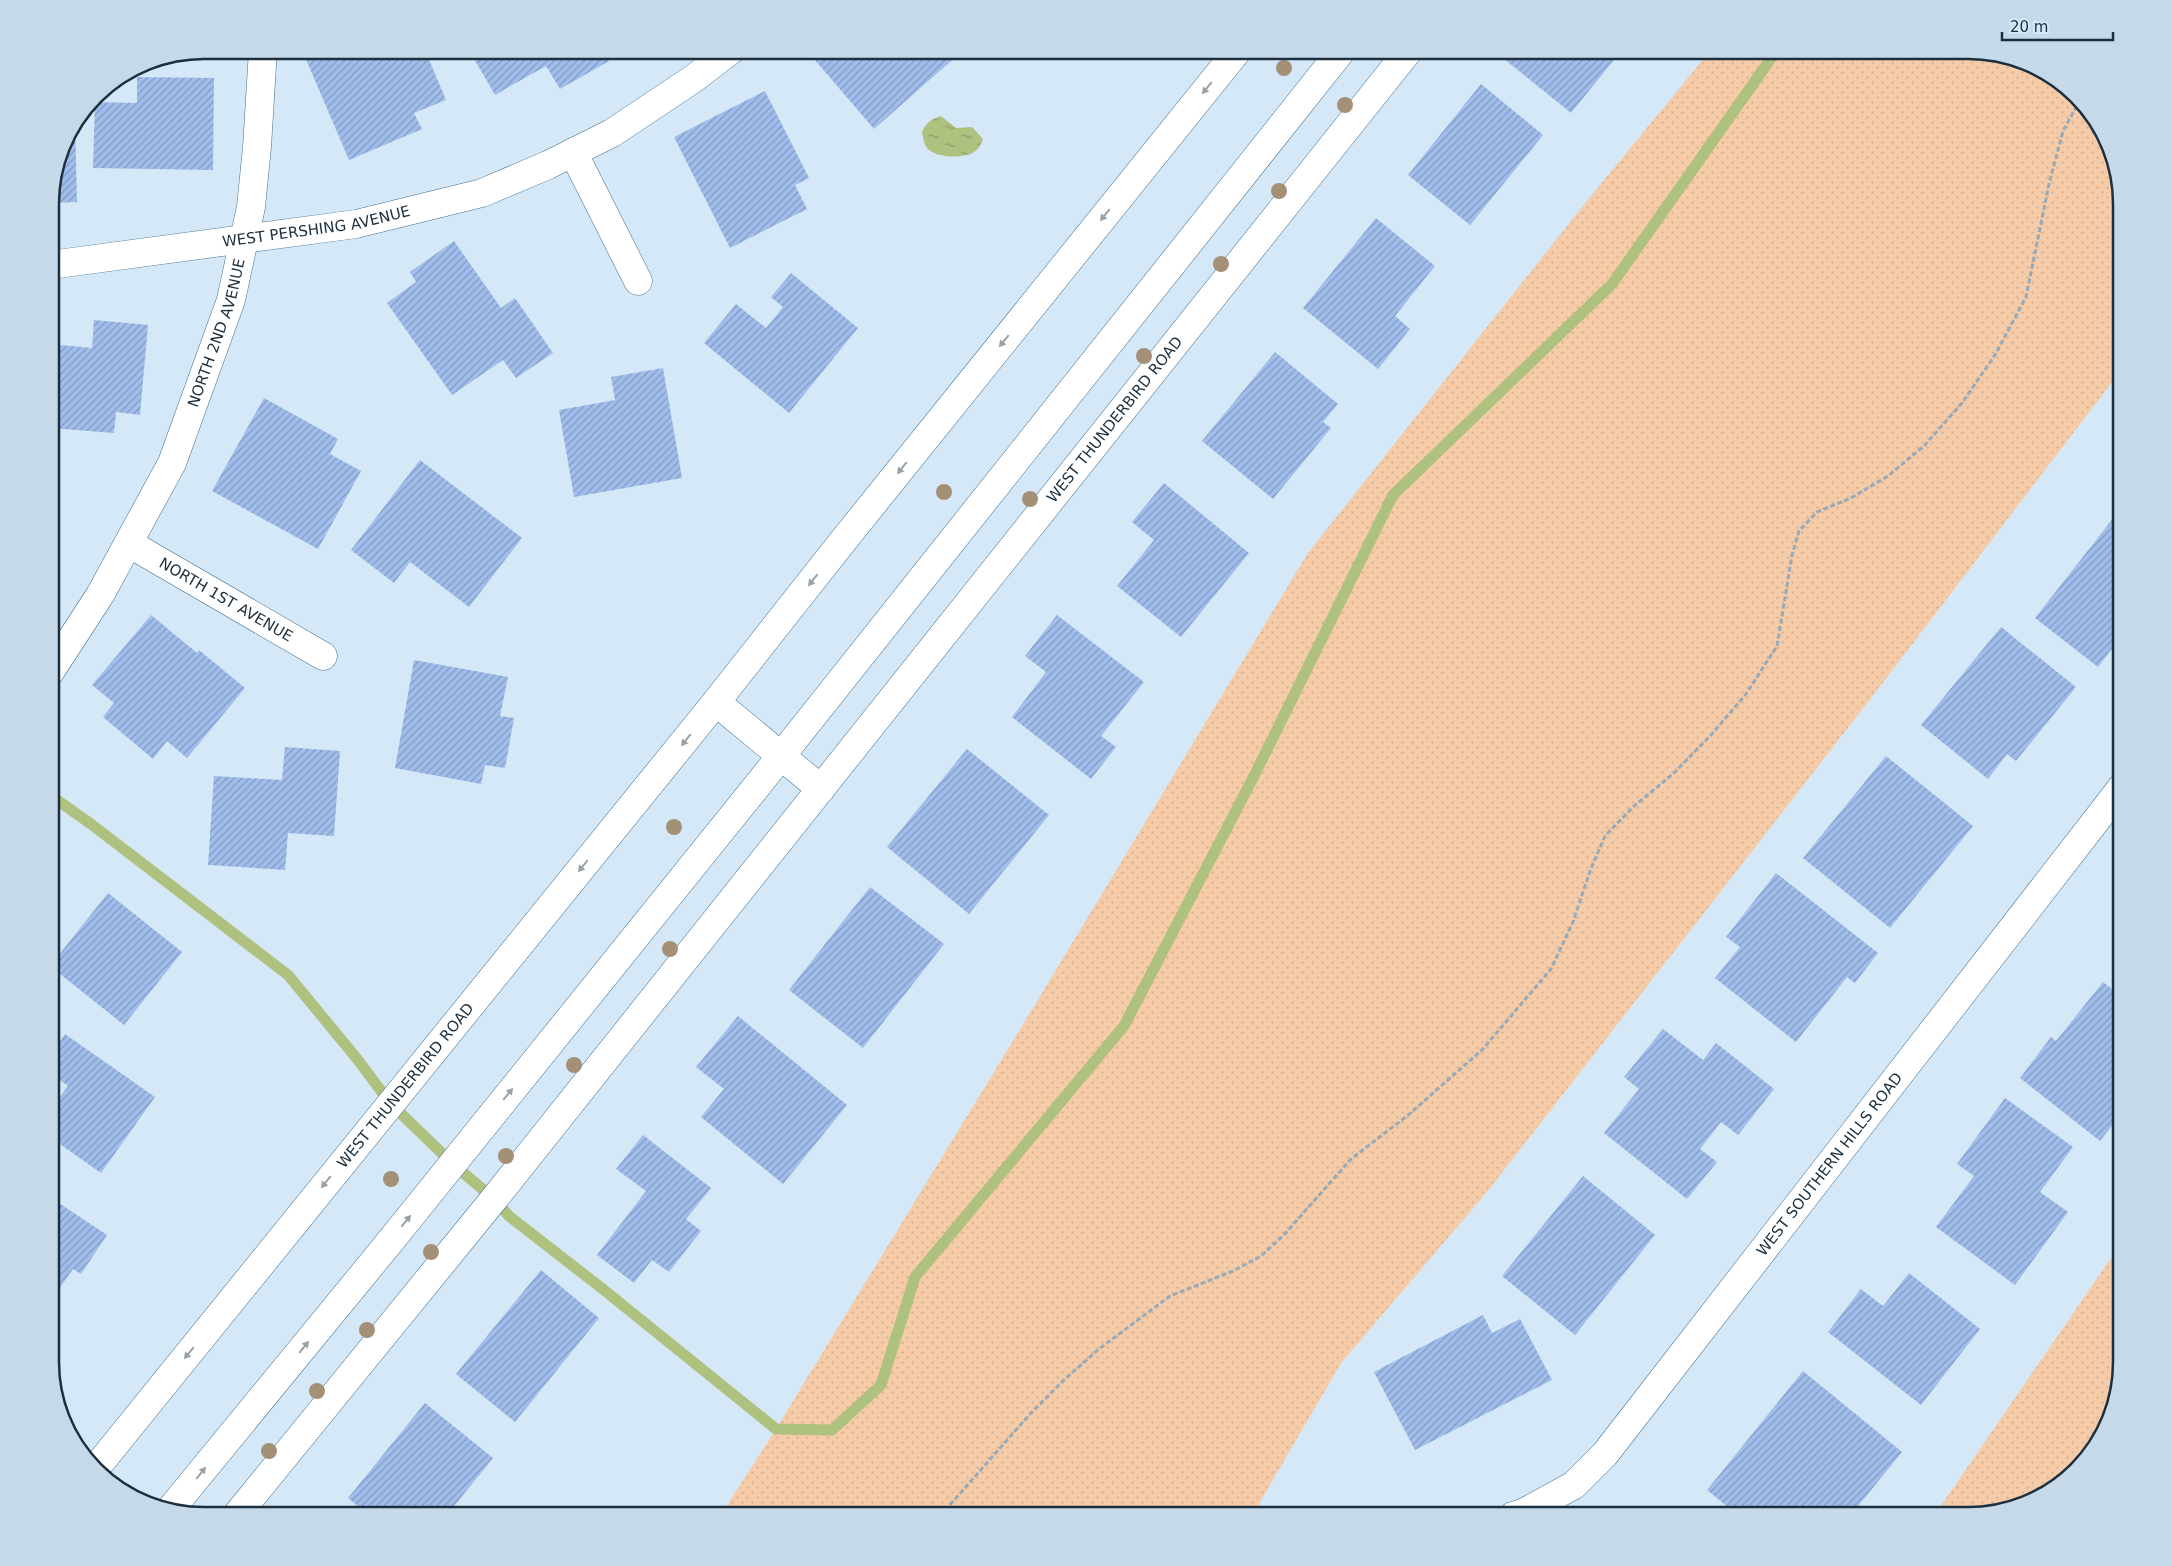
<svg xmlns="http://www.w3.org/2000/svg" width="2172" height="1566" viewBox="0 0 2172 1566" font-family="'DejaVu Sans',sans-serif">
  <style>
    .grass { fill: url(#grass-dots) }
    .water { fill: url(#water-ripples) }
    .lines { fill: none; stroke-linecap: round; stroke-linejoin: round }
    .stream { stroke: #aec17e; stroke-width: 11 }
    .building { fill: url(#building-hatch) }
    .minor-casing { stroke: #427091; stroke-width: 29 }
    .secondary-casing { stroke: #427091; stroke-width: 29 }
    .path { stroke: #97aab9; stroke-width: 3; stroke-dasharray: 5 2.5; stroke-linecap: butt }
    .minor { stroke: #fff; stroke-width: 28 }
    .secondary { stroke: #fff; stroke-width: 28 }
    .tree { fill: #a48f77 }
    .oneway { fill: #99a1a8 }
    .labels { text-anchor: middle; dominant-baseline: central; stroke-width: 4.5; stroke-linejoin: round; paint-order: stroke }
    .street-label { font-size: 15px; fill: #1c2f3e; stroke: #d5e8f7 }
    .rim { fill: none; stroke: #1c2f3e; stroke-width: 2.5 }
  </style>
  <defs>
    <pattern id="grass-dots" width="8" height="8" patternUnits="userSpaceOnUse" patternTransform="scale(1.25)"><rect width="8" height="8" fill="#f6cba7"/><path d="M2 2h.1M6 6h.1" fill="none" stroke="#d2af91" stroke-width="1.8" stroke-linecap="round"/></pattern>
    <pattern id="water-ripples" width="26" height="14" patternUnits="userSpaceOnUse" patternTransform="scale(1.25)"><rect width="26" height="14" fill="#aec17e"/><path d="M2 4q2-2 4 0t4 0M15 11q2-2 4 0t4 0" fill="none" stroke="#8d9d69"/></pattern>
    <pattern id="building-hatch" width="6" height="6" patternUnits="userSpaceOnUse" patternTransform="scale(1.25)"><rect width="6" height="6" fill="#a1bdeb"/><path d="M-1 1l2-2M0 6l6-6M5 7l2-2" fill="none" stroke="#829ac0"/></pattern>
  </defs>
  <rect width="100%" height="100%" fill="#d5e8f7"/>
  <path class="grass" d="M1711,50H1969L2018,58L2062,82L2106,135L2122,203V369L1875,693L1487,1192L1341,1363L1260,1502L1256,1516H720L776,1429L1030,1013L1308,553L1586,202Z
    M2122,1242V1363L2114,1412L2090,1456L2037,1500L1968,1516H1934Z"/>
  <path class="water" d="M941,116L956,128L972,127L983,139C981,144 979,149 974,152C963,159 936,158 927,148C924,144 923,137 922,132C926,123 931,119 941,116Z"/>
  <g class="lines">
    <path class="stream" d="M50,795L91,824L288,975L358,1060L390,1103L452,1163L494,1199L509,1216L604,1290L776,1429L832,1430L881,1385L915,1277L1124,1026L1255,774L1393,495L1612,284L1777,50"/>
  </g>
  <path class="building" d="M302,50H425L446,100L414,113L422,129L349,160Z
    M469,50H603L609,61L560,89L546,66L495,95Z
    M824,50H957L960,53L874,129L814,59Z
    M1509,50H1622L1571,113L1503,58Z
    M137,77L214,78L213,170L93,168L95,102L137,103Z
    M1481,84L1543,135L1470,225L1408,175Z
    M765,91L809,178L795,185L807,209L730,248L674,137Z
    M75,123L77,202L50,203V194L66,136Z
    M1376,218L1435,266L1395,316L1410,329L1378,369L1303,308Z
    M454,241L501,308L515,298L553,353L516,378L503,360L452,395L387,303L416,282L410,272Z
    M791,273L858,328L789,413L704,343L736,304L766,328L783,307L771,297Z
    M94,320L148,325L140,415L116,412L114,433L50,428V344L92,348Z
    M1275,352L1338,404L1323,422L1331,428L1273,499L1202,441Z
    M663,368L682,478L574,497L559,410L615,400L611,377Z
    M264,398L338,439L330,454L361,471L318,549L212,491Z
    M420,460L522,538L469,607L410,562L394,583L351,550Z
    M1164,483L1249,553L1181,637L1117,586L1154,540L1132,522Z
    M2122,507V636L2098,667L2035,618Z
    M151,615L197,653L199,650L245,688L187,758L167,741L153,759L103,717L114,703L92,685Z
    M1057,615L1144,682L1101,736L1116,747L1091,779L1012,717L1046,672L1025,656Z
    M2001,627L2076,687L2016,761L2007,754L1988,779L1921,725Z
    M414,660L508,677L500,716L514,718L505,768L485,765L481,784L395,768Z
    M285,747L340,751L334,836L288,833L285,870L208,865L214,776L282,780Z
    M967,749L1049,815L969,914L887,847Z
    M1886,756L1973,826L1890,928L1803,858Z
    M1776,873L1878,953L1855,983L1847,977L1796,1042L1715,978L1740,947L1726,937Z
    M870,887L944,944L863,1048L789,990Z
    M108,893L182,952L124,1025L50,966Z
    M2103,982L2122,997V1113L2100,1141L2020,1078L2051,1037L2056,1041Z
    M738,1016L847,1105L783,1184L701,1117L724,1089L696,1067Z
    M1663,1029L1703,1060L1716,1043L1774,1089L1738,1135L1721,1122L1700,1149L1717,1162L1687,1199L1604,1133L1639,1089L1624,1077Z
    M65,1034L155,1097L101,1173L50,1137V1110L68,1086L50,1073V1055Z
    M2005,1098L2073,1147L2040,1192L2068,1212L2015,1285L1936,1227L1974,1176L1957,1164Z
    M643,1135L711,1188L686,1219L701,1231L669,1272L652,1260L634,1283L597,1255L646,1191L616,1169Z
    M1583,1176L1655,1235L1575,1335L1502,1276Z
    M50,1197L107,1235L81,1274L73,1269L50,1302Z
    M541,1270L599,1318L515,1422L456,1374Z
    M1909,1273L1980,1329L1921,1405L1828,1332L1861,1289L1883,1306Z
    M1483,1315L1492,1333L1520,1319L1552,1380L1415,1450L1374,1372Z
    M1803,1371L1902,1452L1850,1516H1739L1707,1490Z
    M425,1403L493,1458L446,1516H370L348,1498Z"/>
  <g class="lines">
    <defs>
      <g id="minor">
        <path d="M573,152L638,281"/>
        <path id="s1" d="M50,265L356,224L482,193L548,165L612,133L693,79L731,50"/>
        <path id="s2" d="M130,544L323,656"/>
        <path id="s3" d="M50,672L100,595L172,463L231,300L251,207L257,147L263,50"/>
        <path d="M716,702L821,789"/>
        <path id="s4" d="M236,1516L494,1199L1409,50"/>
        <path id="s5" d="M1513,1516L1523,1513L1574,1485L1605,1454L2122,787"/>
      </g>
      <g id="secondary">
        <path id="s6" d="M96,1468L716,702L843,541L1238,50"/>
        <path d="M170,1510L393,1238L781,756L1342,50"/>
      </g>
    </defs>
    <use href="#minor" class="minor-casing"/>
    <use href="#secondary" class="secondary-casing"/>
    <path class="path" d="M940,1516L1031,1413L1065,1379L1099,1349L1170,1296L1233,1271L1261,1256L1284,1235L1351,1159L1407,1116L1482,1050L1551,969L1573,922L1590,871L1605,836L1633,807L1674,773L1711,735L1746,694L1777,646L1792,555L1799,531L1817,512L1851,498L1888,476L1924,446L1962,403L1995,355L2026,297L2049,184L2063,131L2079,102"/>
    <use href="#minor" class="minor"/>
    <use href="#secondary" class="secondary"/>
  </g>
  <g class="tree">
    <circle cx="1284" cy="68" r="8"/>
    <circle cx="1345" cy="105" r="8"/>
    <circle cx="1279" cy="191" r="8"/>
    <circle cx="1221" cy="264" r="8"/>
    <circle cx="1144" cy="356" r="8"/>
    <circle cx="944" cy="492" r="8"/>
    <circle cx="1030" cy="499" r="8"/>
    <circle cx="674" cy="827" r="8"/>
    <circle cx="670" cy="949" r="8"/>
    <circle cx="574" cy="1065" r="8"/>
    <circle cx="506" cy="1156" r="8"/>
    <circle cx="391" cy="1179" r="8"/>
    <circle cx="431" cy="1252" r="8"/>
    <circle cx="367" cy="1330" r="8"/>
    <circle cx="317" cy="1391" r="8"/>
    <circle cx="269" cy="1451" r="8"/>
  </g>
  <defs><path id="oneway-solid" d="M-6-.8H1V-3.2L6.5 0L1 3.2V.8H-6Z" transform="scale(1.25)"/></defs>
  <g class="oneway">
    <use href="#oneway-solid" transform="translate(1207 88) rotate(129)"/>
    <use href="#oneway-solid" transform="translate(1105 215) rotate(129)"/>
    <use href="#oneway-solid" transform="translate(1004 341) rotate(129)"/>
    <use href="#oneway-solid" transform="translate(902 468) rotate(129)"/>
    <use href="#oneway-solid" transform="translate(813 580) rotate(128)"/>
    <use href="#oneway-solid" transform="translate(686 740) rotate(129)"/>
    <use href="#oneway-solid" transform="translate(583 866) rotate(129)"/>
    <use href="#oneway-solid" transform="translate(508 1094) rotate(-51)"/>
    <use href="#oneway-solid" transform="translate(326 1182) rotate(129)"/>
    <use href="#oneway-solid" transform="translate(406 1221) rotate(-51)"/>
    <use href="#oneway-solid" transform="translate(304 1347) rotate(-51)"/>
    <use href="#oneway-solid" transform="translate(189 1353) rotate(129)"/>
    <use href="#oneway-solid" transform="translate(201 1473) rotate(-51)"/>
  </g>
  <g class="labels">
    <g class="street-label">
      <text stroke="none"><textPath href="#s1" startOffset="269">WEST PERSHING AVENUE</textPath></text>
      <text stroke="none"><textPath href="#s3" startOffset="380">NORTH 2ND AVENUE</textPath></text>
      <text stroke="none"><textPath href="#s4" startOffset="1405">WEST THUNDERBIRD ROAD</textPath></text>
      <text stroke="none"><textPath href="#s2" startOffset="111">NORTH 1ST AVENUE</textPath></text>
      <text stroke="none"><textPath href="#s6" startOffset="492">WEST THUNDERBIRD ROAD</textPath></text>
      <text stroke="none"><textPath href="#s5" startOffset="479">WEST SOUTHERN HILLS ROAD</textPath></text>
    </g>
  </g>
  <path d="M0 0H2172V1566H0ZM204 59H1968A145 145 0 0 1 2113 204V1362A145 145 0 0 1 1968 1507H204A145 145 0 0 1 59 1362V204A145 145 0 0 1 204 59Z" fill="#c6d9e8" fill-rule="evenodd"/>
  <path class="rim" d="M204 59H1968A145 145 0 0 1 2113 204V1362A145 145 0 0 1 1968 1507H204A145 145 0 0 1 59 1362V204A145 145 0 0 1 204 59Z"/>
  <path d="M2002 32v8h111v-8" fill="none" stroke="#1c2f3e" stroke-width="2.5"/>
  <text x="2010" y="32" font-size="15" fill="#1c2f3e" stroke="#d5e8f7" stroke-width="4" paint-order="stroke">20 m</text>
</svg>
